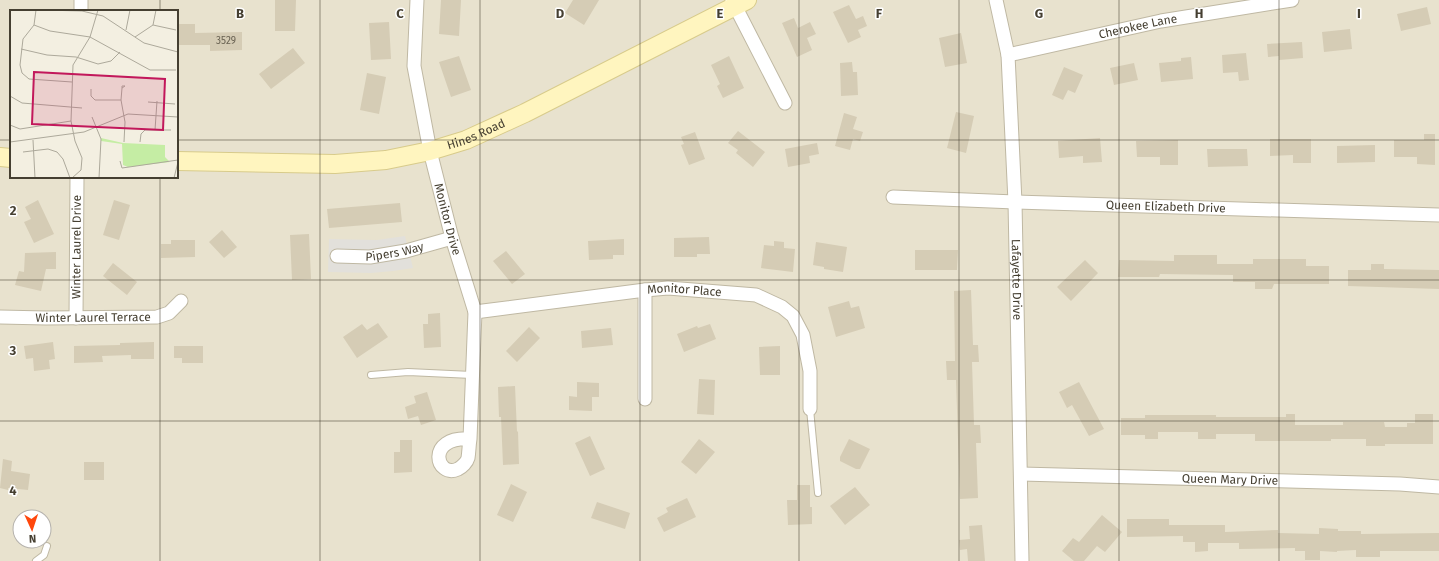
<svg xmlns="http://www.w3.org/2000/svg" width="1439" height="561" viewBox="0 0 1439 561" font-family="'Fira Sans',sans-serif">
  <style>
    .residential { fill: #e8e2ce; fill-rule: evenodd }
    .parking { fill: #e2e0db }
    .building { fill: #d5ccb5 }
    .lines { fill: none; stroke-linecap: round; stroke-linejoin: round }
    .lane-casing { stroke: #bfb8a3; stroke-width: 8 }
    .street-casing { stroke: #bfb8a3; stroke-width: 15 }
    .secondary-casing { stroke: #d8cb8b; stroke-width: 20 }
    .lane { stroke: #fff; stroke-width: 6 }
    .street { stroke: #fff; stroke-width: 13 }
    .secondary { stroke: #fff5bf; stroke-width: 18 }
    .grid { fill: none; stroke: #453f31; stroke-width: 1; stroke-opacity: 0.55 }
    .labels { text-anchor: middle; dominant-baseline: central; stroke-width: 3; stroke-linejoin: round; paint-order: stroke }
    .number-label { font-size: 10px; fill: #696252 }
    .street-label { font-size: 12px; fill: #453f31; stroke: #fff }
    .inset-road { fill: none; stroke: #ada99b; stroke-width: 1 }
    .view { fill: #c2185b; fill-opacity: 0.15; stroke: #c2185b; stroke-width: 2 }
    .inset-edge { fill: none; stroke: #453f31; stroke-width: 2 }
    .grid-label { font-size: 13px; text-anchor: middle; font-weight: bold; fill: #453f31; stroke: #fff; stroke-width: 3; stroke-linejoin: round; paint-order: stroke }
  </style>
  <rect width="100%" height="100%" fill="#f3efe1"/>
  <path class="residential" d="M0,0H1439V561H0ZM11,11H177V177H11ZM20,517H44V541H20Z"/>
  <path class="parking" d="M405,236L413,268L393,271L371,273L328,272L329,239L377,240Z"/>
  <path class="building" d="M275,0H296L295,31H275Z
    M441,0H461L459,36L439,34Z
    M573,0H599L584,25L565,13Z
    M849,5L856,19L863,16L867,26L858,30L861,37L848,43L833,12Z
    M1427,7L1431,24L1401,31L1397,14Z
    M794,18L798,28L810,22L816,34L807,38L812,50L797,57L782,23Z
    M389,22L391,59L371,60L369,23Z
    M177,24H195V33L242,32V50L210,51V45H177Z
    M1350,29L1352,49L1324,52L1322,32Z
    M961,33L967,63L945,67L939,38Z
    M1302,42L1303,58L1279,60V56L1268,57L1267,44Z
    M293,48L305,63L271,89L259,74Z
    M1246,53L1249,80L1239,81L1238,72L1223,73L1222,55Z
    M459,56L471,90L451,97L439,62Z
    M729,56L744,88L723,98L717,86L720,84L711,65Z
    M1191,57L1193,79L1161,82L1159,63L1181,61V58Z
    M852,62L853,72H857L858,95L841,96L840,63Z
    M1134,63L1138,80L1114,85L1110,68Z
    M1064,67L1083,75L1075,93L1068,90L1063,100L1052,95Z
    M367,73L386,77L379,114L360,110Z
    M956,112L974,116L966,153L947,148Z
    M844,113L857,117L853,129L863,132L860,141L853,139L850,150L835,146Z
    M738,131L765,152L753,167L736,153L738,150L728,143Z
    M695,132L705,159L689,165L681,145L684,144L681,137Z
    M1424,134H1435V165L1417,164V157H1394V140H1424Z
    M1100,138L1102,162L1083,163V156L1059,158L1058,141Z
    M1270,139H1311V163H1293V155L1270,156Z
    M1178,140V165H1160V157H1137L1136,141Z
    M817,143L819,154L809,156L810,163L788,167L785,149Z
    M1375,145V162L1337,163V146Z
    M1207,149H1247L1248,166L1208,167Z
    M38,200L54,234L34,243L24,222L31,219L25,207Z
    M114,200L130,205L119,240L103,235Z
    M400,203L402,222L329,228L327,209Z
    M222,230L237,247L224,258L209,242Z
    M309,234L311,279L292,280L290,235Z
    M709,237L710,254H697V257H674V238Z
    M624,239V255H613V259L589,260L588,241Z
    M171,240H195V257L161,258V244H171Z
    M774,241L784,242V248L795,249L793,272L761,268L764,245L774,246Z
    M816,242L847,247L843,272L824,269V267L813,265Z
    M915,250H958L957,270H915Z
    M506,251L525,274L512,284L493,261Z
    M56,252V269H46L41,291L15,285L19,271L24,272L25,253Z
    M1174,255H1217V264H1253V259H1306V266H1329V284H1274L1272,289H1255V282H1233V275L1160,274L1159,277H1118L1119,260L1174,261Z
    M1085,260L1098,273L1071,301L1057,287Z
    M113,263L137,282L127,295L103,276Z
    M1371,264H1384V269L1439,270V289L1348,286V270H1371Z
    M971,290L973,345H978L979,362H972L974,425H980L981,443H976L978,498L960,499L956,380H947L946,361H955L954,291Z
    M849,301L851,308L859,306L865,328L836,337L828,307Z
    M440,313L441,347L424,348L423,324H428V314Z
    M378,323L388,337L357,358L343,337L362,324L367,330Z
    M710,324L716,339L684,352L677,334L697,326L698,328Z
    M529,327L540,338L517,362L506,351Z
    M611,328L613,345L582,348L581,331Z
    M53,342L55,359L49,360L50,369L34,371L33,358L26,359L24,346Z
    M154,342V359H131V355L102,356L103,362L74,363V346L120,345V343Z
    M174,346H203V363H182V358H174Z
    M780,346V375H760L759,347Z
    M699,379L715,380L714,415L697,414Z
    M577,382L599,383V397H592V411L569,410V396L577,397Z
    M1079,382L1104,429L1089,436L1072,405L1067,408L1059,392Z
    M515,386L517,432L518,431L519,464L503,465L501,417H499L498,387Z
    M427,392L436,420L421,425L418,416L408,419L405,407L416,403L414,396Z
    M1286,414H1295V425H1343V422H1384L1385,427H1407V423H1415V414H1433V444H1385V446H1366V439H1331V441H1255V434H1216V439H1198V432H1158V439H1145V435H1121V418H1145V415H1216V417H1286Z
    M590,436L605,469L590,476L575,443Z
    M699,439L715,452L696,474L681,462Z
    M849,439L870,449L860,469H856L840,461V457Z
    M400,440H412V472L394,473V452H400Z
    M3,459L12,461L11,471L30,474L28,490L8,488V490L0,488Z
    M84,462H104V480H84Z
    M511,484L527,492L513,522L497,515Z
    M797,485H810V507H812V524L788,525L787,500H797Z
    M855,487L870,505L845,525L830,506Z
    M687,498L696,517L664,532L657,518L668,512L666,508Z
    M597,502L630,513L625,529L591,518Z
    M1102,515L1122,532L1105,552L1097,546L1084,561H1074L1062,551L1073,538L1079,542Z
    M1127,519H1169V525H1225V532L1278,530V533L1319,534V528L1338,529V531H1361V534L1439,533V551H1380V557H1356V550L1337,551V552L1320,551V560H1305V551H1295V548L1239,549V543H1208V551L1195,552V542H1183V536L1127,537Z
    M982,525L985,561H968L967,549L960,550L959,540L970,539L969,526Z"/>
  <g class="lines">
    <defs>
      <path id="lane" d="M371,375L408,372L472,375
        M810,409L818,493
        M36,561L44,555L47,546"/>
      <g id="street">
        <path id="s1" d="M417,0L414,66L430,151L452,238L475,312L470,439C469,445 469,452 468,458C467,462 462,467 458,469C436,479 425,436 470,439"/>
        <path d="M732,0L785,103"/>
        <path id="s2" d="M996,0L1008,55L1015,202L1022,561"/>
        <path d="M81,11V0"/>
        <path id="s3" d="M1008,55L1161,21L1292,0"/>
        <path id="s4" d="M893,197L1015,202L1439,215"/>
        <path id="s5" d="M337,256L370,257L406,251L452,238"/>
        <path id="s6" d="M475,312L645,290L668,288L756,295L782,307L793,316L803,335L810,371V409"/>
        <path id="s7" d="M0,317L46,318L157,317L169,313L181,301"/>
        <path id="s8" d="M76,318L77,177"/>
        <path d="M645,399V290"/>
        <path id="s9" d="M1021,474L1400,484L1439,487"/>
      </g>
      <g id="secondary">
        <path d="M0,157L11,158"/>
        <path id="s10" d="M177,161L335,164L386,160L430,151L466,140L525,113L747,0"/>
      </g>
    </defs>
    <use href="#lane" class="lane-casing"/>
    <use href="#street" class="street-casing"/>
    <use href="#secondary" class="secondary-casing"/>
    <use href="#lane" class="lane"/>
    <use href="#street" class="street"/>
    <use href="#secondary" class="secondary"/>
  </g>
  <path class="grid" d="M160,0V11M320,0V561M480,0V561M640,0V561M799,0V561M959,0V561M1119,0V561M1279,0V561M0,140H11M177,140H1439M160,177V561M0,280H1439M0,421H1439"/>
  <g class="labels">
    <g class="number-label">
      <text x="226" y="41">3529</text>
    </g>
    <g class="street-label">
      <text stroke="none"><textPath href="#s3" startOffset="133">Cherokee Lane</textPath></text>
      <text stroke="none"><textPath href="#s10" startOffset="303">Hines Road</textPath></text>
      <text stroke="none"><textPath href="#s4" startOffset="273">Queen Elizabeth Drive</textPath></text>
      <text stroke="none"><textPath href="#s1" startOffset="223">Monitor Drive</textPath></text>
      <text stroke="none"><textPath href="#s8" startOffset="71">Winter Laurel Drive</textPath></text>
      <text stroke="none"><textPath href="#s5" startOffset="58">Pipers Way</textPath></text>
      <text stroke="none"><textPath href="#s2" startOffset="281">Lafayette Drive</textPath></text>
      <text stroke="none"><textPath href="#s6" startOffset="211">Monitor Place</textPath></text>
      <text stroke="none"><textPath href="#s7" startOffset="93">Winter Laurel Terrace</textPath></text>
      <text stroke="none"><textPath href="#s9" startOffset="209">Queen Mary Drive</textPath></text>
    </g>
  </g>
  <g transform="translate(10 10)">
    <rect width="168" height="168" fill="#f3efe1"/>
    <path d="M91,128L113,133L155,135V147L160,152L118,157L113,155L112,134L91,131Z" fill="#c5eda4"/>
    <path class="inset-road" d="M26,0L24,15L13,29L10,55L12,63L19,69L62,72M33,0L72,1L93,6L134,33L168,42M24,15L40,21L80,27L140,60H166M143,15L166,20M116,20L120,0M125,27L143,15L146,0M11,39L37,45L66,47L88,54L101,51L110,42M112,78L115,76H112V78L111,90L115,112L114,132M81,79V86L85,90H111M0,86L12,93L72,98M138,92L165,94M82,107L91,129L89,168M0,115L10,119L61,111M145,120L147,91M23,130L25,168M0,132L74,122L118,104L168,107M130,132L131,124L135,120H161M13,142L38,139L47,142L53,149L60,168M110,151L112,158L168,150M62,168L71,160L72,148L65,131L61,111L63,55L80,27L88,0M164,168L168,152"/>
    <path class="view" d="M24,62L155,69L153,120L22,114Z"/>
    <rect width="168" height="168" class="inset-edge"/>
  </g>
  <g class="grid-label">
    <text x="240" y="18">B</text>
    <text x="400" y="18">C</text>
    <text x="560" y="18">D</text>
    <text x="720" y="18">E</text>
    <text x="879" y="18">F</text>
    <text x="1039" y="18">G</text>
    <text x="1199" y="18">H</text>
    <text x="1359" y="18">I</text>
    <text x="13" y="215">2</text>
    <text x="13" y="355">3</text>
    <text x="13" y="495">4</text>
  </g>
  <g transform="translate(32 529) rotate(177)"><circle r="19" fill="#ffffff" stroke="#b5b2ad"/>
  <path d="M0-3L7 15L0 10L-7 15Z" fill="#ff470c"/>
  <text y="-6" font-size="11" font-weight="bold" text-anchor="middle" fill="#453f31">N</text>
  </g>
</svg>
